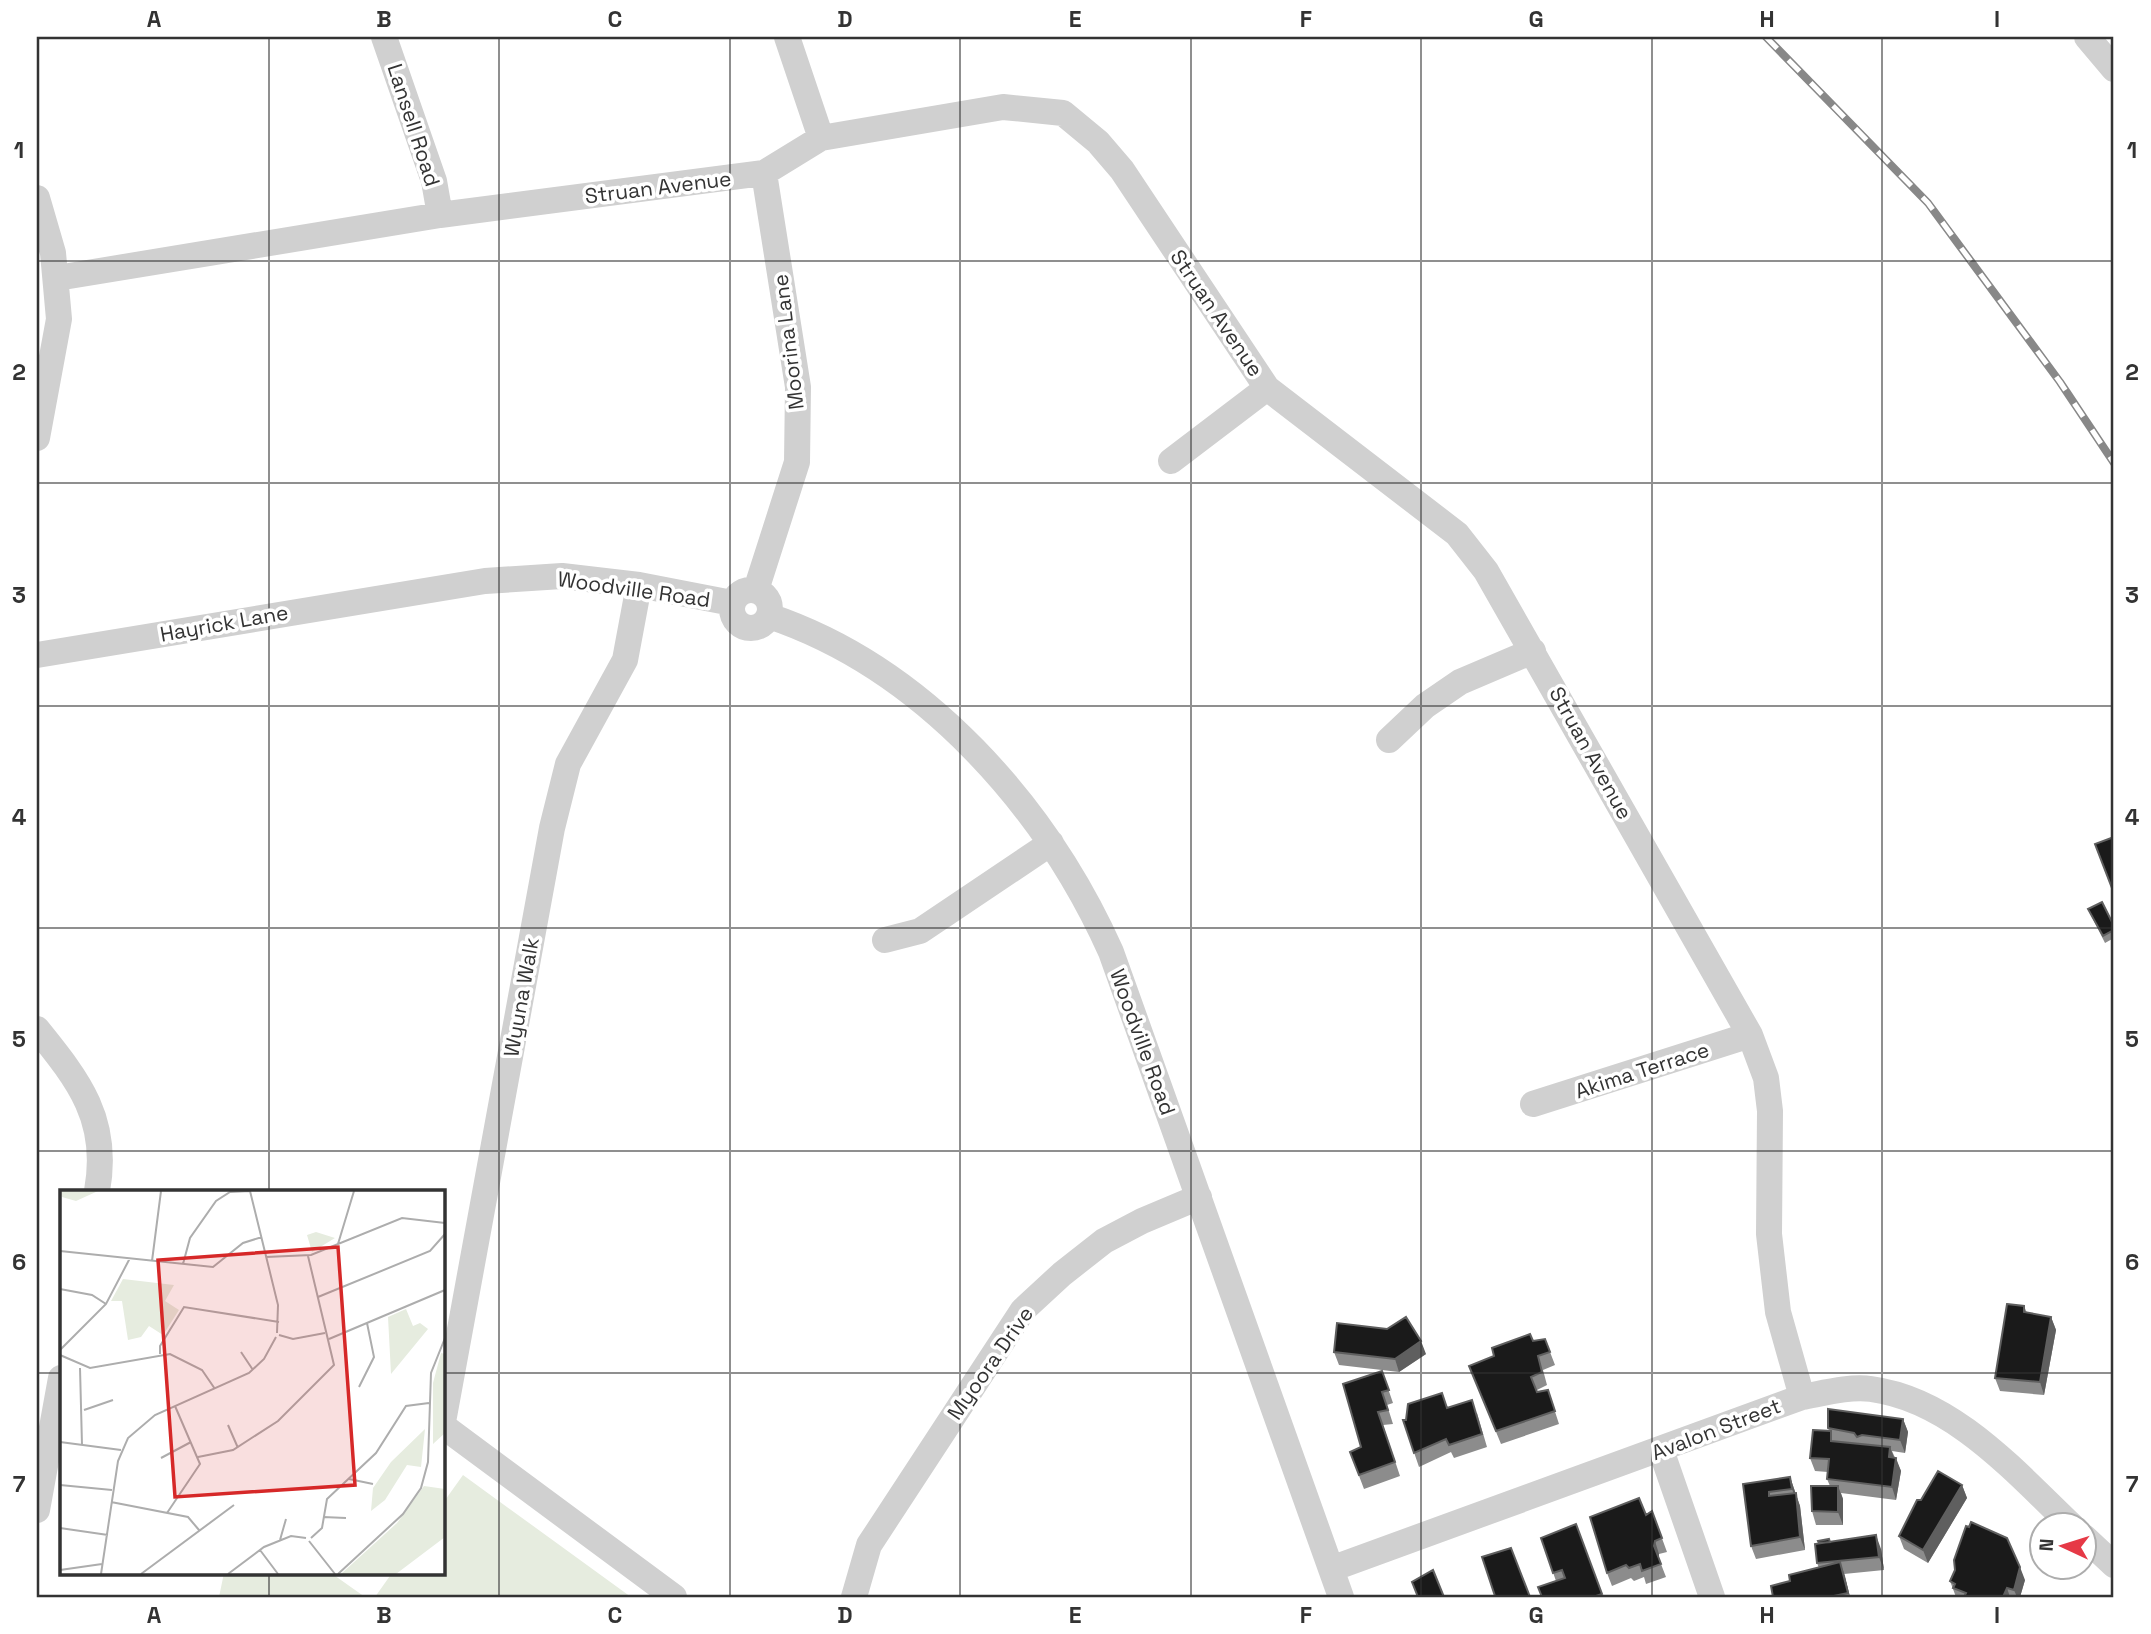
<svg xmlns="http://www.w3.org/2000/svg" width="2151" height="1634" viewBox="0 0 2151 1634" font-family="'Space Grotesk',sans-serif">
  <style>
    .green { fill: #e6ecdf }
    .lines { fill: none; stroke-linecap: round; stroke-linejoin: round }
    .street { stroke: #d0d0d0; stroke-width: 26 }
    .rail-casing { stroke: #888; stroke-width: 8 }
    .rail { stroke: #fff; stroke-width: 5; stroke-dasharray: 16; stroke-linecap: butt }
    .wall { fill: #8c8c8c }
    .shaded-wall { fill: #5f5f5f }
    .building { fill: #1a1a1a; stroke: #5f5f5f; stroke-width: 2 }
    .grid { fill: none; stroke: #333; stroke-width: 2; stroke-opacity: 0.55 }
    .labels { text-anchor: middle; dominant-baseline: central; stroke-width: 7; stroke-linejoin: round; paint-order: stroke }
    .street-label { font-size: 21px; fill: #333; stroke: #fff }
    .inset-road { fill: none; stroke: #adadad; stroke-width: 2 }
    .view { fill: #d62828; fill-opacity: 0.15; stroke: #d62828; stroke-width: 3.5 }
    .inset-edge { fill: none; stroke: #333; stroke-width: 3.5 }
    .neatline { fill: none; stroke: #333; stroke-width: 2.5 }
    .grid-label { font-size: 23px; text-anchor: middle; font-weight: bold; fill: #333 }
  </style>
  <rect width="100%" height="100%" fill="#fff"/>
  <path class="green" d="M463,1475L631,1597H375L392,1573H443V1503Z
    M224,1573H331L365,1597H219Z"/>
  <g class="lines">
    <path class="street" d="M384,37L434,181L440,215
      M787,37L821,138
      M2087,37L2114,69
      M37,198L53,253L59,319L37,438
      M57,278L440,215L764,173L821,138L1003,107L1063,113L1098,142L1122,170L1267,388L1457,534L1486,571L1750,1035L1766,1078L1770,1111L1769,1234L1778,1312L1802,1397
      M1171,461L1267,388
      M732 609a19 19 0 1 1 38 0a19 19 0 1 1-38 0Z
      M756,590L797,462L798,387L764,173
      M769,616C924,668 1046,807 1111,952L1341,1597
      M37,655L485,581L562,576L639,585L732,603
      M1389,740L1425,706L1460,682L1533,651
      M885,940L920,931L1051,843
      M37,1029C79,1081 110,1120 97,1191
      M1533,1104L1750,1035
      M443,1422L552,828L568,764L625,660L639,585
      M443,1426L674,1597
      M1661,1450L1712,1597
      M37,1510L61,1378
      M2084,1537L2114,1565
      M1331,1569L1802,1397C1824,1393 1850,1386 1871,1389C1953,1400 2015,1472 2072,1526
      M854,1597L869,1545L1023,1310L1062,1274L1104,1241L1142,1221L1199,1197"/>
    <defs>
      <path id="rail" d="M1766,37L1928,203L2060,382L2114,463"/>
    </defs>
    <use href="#rail" class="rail-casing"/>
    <use href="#rail" class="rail"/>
  </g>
  <path class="wall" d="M2088,909L2114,926V938L2105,943Z
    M2024,1306L2027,1313L2051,1317L2056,1330L2044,1395L2000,1391L1995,1378Z
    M1545,1339L1555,1365L1543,1370L1547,1385L1537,1390V1392L1548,1390L1559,1424L1501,1444L1469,1366L1533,1341Z
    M1334,1352L1426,1354L1399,1372L1339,1365Z
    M1382,1371L1393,1403L1387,1405L1393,1424L1383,1425L1400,1476L1364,1489L1350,1452L1361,1447Z
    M1447,1408L1477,1413L1487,1447L1454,1458L1451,1452L1419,1467L1403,1420Z
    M1903,1419L1908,1432L1905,1453L1892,1451L1901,1471L1896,1500L1841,1493L1843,1499V1525H1816L1812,1511L1830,1486L1827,1479L1828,1472L1815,1471L1810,1458L1829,1431L1828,1428Z
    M1790,1477L1800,1506L1805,1550L1756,1559L1751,1546L1743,1484Z
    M1962,1485L1967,1498L1928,1563L1904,1549L1899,1536L1921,1500Z
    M1652,1511L1667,1552L1659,1554V1559L1666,1577L1646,1584L1644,1577L1634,1581L1631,1578L1612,1586L1607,1573L1646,1515Z
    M1576,1524L1603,1597H1542L1556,1581L1541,1538Z
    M1830,1542L1881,1549L1884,1570L1844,1574L1850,1597H1773L1790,1581L1819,1568L1817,1563Z
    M2025,1580L2020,1597H1956L1950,1581Z"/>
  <path class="shaded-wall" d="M2051,1317L2056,1330L2044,1395L2040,1382Z
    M1421,1341L1426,1354L1399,1372L1395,1359Z
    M1903,1419L1908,1432L1905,1453L1900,1440Z
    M1890,1447L1895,1460L1889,1457Z
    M1896,1458L1901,1471L1896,1500L1892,1487Z
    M1790,1477L1800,1506L1805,1550L1800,1537L1796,1500L1792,1489Z
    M1962,1485L1967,1498L1928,1563L1923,1550Z
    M1838,1486L1843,1499V1525L1838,1512Z
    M1876,1535L1881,1549L1884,1570L1879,1557Z
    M1655,1541L1659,1554V1559L1654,1546Z
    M1840,1562L1845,1576L1850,1597L1848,1593Z
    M2020,1567L2025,1580L2020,1597H2017L2014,1590Z
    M2007,1588L2010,1597H2003Z"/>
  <path class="building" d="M2114,837V887L2112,888L2095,844Z
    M2102,902L2114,926V930L2103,936L2088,909Z
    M2007,1304L2024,1306V1312L2051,1317L2040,1382L1995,1378Z
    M1406,1317L1421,1341L1395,1359L1334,1352L1337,1323L1387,1329Z
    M1530,1334L1533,1341L1545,1339L1550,1352L1538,1356L1542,1372L1531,1377L1537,1392L1548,1390L1555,1411L1496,1431L1469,1366L1494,1356L1492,1348Z
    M1382,1371L1389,1390L1382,1392L1388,1410L1378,1412L1395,1462L1359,1475L1350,1452L1361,1447L1343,1384Z
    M1442,1393L1447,1408L1472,1400L1482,1434L1449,1445L1446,1439L1414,1453L1403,1420H1406L1408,1404Z
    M1828,1409L1903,1419L1900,1440L1862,1435L1857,1437L1854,1433L1828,1428Z
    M1813,1430L1831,1431V1441L1890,1447L1889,1457L1896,1458L1892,1487L1827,1479L1829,1459L1810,1458Z
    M1938,1471L1962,1485L1923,1550L1899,1536L1917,1500H1921Z
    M1790,1477L1792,1489L1769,1492V1496L1796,1493L1800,1537L1751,1546L1743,1484Z
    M1811,1486H1838V1512L1812,1511Z
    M1639,1498L1646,1515L1652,1511L1662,1538L1655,1541L1654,1546L1661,1564L1642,1571L1640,1564L1629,1568L1626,1565L1607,1573L1590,1517Z
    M1971,1522L2007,1538L2020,1567L2014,1590L2007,1588L2003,1597H1964L1966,1593L1953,1588L1955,1584L1950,1581L1955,1570L1954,1560L1966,1526L1969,1527Z
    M1576,1524L1602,1594L1593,1597H1542L1538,1587L1565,1578L1562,1570L1553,1573L1541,1538Z
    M1876,1535L1879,1557L1817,1563L1815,1544Z
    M1829,1539L1830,1542L1819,1543L1818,1541Z
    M1511,1548L1530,1597L1495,1596L1482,1557Z
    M1840,1562L1848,1593L1829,1597H1773L1771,1586L1790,1581L1789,1575Z
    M1433,1570L1444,1597H1418L1412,1582Z"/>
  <path class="grid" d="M269,37V1191M499,37V1597M730,37V1597M960,37V1597M1191,37V1597M1421,37V1597M1652,37V1597M1882,37V1597M37,261H2114M37,483H2114M37,706H2114M37,928H2114M37,1151H2114M37,1373H61M443,1373H2114M269,1573V1597"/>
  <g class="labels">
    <g class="street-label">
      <text transform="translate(414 125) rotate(72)">Lansell Road</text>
      <text transform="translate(658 187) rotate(-7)">Struan Avenue</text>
      <text transform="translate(1217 313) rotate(56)">Struan Avenue</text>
      <text transform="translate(788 342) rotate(-97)">Moorina Lane</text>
      <text transform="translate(634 589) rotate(8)">Woodville Road</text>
      <text transform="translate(224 623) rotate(-10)">Hayrick Lane</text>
      <text transform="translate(1591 753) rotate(61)">Struan Avenue</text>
      <text transform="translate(521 997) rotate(-80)">Wyuna Walk</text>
      <text transform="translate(1143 1042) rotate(70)">Woodville Road</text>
      <text transform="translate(1642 1070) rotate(-18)">Akima Terrace</text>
      <text transform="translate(990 1363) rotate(-55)">Myoora Drive</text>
      <text transform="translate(1716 1429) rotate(-21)">Avalon Street</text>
    </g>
  </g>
  <g transform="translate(60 1190)">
    <rect width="385" height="385" fill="#fff"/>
    <path d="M0,1H38L16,11L2,7ZM256,42L275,48L252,62L247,45ZM63,89L114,95L105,111L119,120L103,145L89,136L81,147L68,150L62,111H51ZM346,119L353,136L360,133L368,139L331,184L328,127ZM381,163L385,164V243L373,254V193ZM365,239L361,277L347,275L325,310L311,321L313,298L331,272ZM364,296L385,299V347L336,384H281L337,333Z" fill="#e6ecdf"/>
    <path class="inset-road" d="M190,1L218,115L217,143M278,54L294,1M0,61L153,77L183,53L202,47M206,67L251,65L342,28L385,33M92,71L101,1M123,74L130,48L156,11L170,2L190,1M0,99L32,105L46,114M258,107L370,61L385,44M219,145L233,149L265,143M269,149L385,100M0,160L46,114L70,68M181,162L193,180M100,164V156L124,117L219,132M0,165L30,178L110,164L142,180L155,199M20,178L22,255M299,197L314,167L307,133M24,220L53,210M168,235L178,258M0,252L61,260M138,267L173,260L218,231L274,175L248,66M101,268L131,252M289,289L313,294M0,295L52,300M51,312L128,327L139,340M107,323L140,274L115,216M263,327L286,328M0,338L48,345M251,348L262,338L267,309L316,263L346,216L369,213M220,350L226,329M249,351L275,384M200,360L218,384M0,380L42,374M41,384L58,271L68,248L95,225L189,183L204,169L216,147M81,384L174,315M168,384L204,357L231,346L246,348M278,384L343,324L361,298L368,272L371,183L385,148"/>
    <path class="view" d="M278,57L295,295L115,307L98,70Z"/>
    <rect width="385" height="385" class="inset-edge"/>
  </g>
  <rect width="2151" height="1634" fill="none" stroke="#ffffff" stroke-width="77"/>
  <g transform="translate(2063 1546) rotate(274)"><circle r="33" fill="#ffffff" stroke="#adadad" stroke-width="2"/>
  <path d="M0-5L12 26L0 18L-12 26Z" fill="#e63946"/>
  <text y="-10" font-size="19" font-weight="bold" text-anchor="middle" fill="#333333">N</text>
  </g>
  <rect x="38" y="38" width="2074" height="1558" class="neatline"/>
  <g class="grid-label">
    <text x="154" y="27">A</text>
    <text x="384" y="27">B</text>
    <text x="615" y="27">C</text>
    <text x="845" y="27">D</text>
    <text x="1075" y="27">E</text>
    <text x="1306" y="27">F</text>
    <text x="1536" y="27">G</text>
    <text x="1767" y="27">H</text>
    <text x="1997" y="27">I</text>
    <text x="19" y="158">1</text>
    <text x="2132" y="158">1</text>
    <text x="19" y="380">2</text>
    <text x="2132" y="380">2</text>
    <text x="19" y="603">3</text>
    <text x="2132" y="603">3</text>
    <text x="19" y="825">4</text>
    <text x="2132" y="825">4</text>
    <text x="19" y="1047">5</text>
    <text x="2132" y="1047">5</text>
    <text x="19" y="1270">6</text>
    <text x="2132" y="1270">6</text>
    <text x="19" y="1492">7</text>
    <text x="2132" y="1492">7</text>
    <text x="154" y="1623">A</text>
    <text x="384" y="1623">B</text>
    <text x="615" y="1623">C</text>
    <text x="845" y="1623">D</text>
    <text x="1075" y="1623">E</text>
    <text x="1306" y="1623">F</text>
    <text x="1536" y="1623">G</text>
    <text x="1767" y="1623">H</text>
    <text x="1997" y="1623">I</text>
  </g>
</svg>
